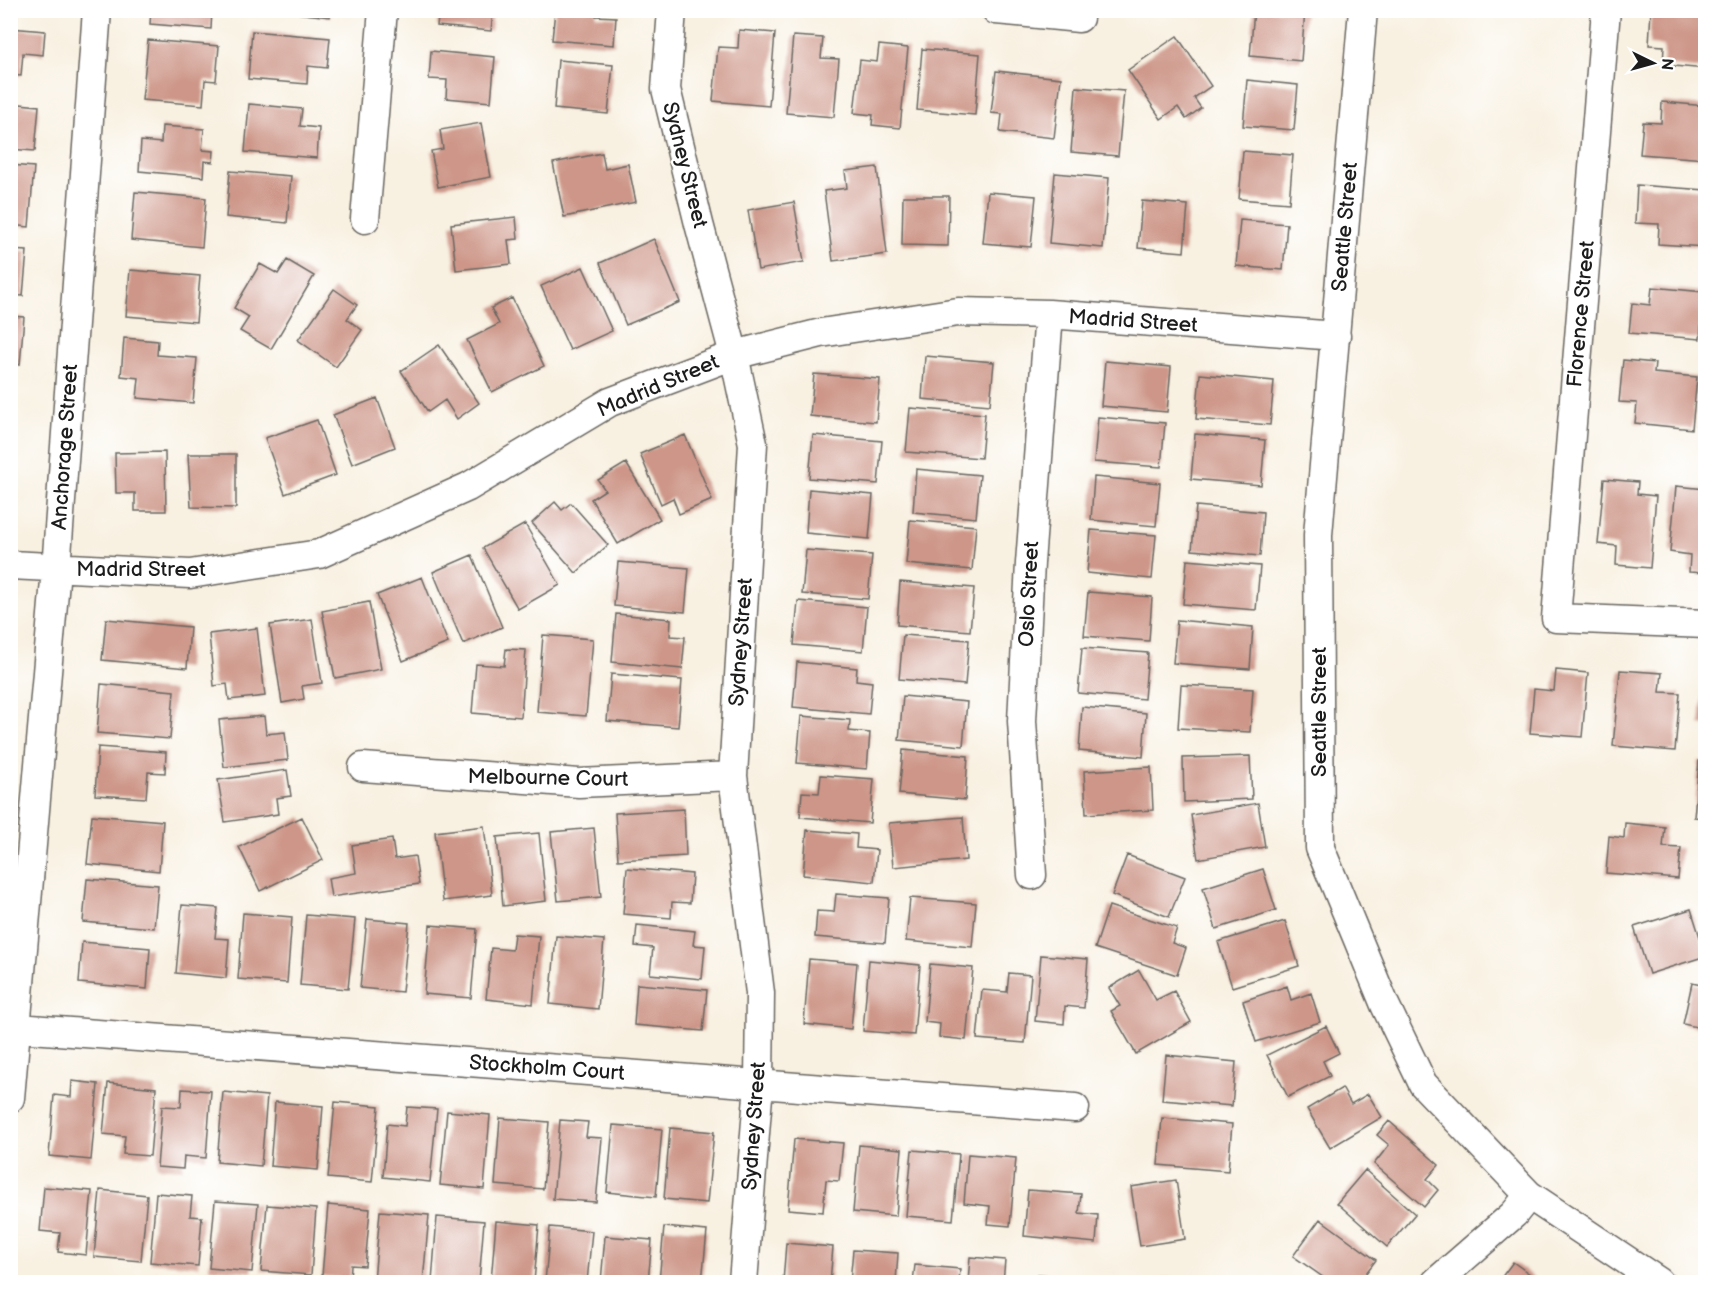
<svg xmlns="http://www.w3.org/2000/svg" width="1716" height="1293" viewBox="0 0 1716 1293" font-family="'Balsamiq Sans',sans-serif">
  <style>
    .building { fill: #cd9688 }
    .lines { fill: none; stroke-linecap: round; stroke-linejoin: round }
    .minor-casing { stroke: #696661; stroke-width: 31 }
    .minor { stroke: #fff; stroke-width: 28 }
    .labels { text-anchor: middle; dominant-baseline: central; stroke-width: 4.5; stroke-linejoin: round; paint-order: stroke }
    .street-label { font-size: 21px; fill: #1c1c1c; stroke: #fff }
  </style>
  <rect width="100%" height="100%" fill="#fff"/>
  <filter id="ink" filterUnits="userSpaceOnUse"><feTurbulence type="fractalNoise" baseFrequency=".0167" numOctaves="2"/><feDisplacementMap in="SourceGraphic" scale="12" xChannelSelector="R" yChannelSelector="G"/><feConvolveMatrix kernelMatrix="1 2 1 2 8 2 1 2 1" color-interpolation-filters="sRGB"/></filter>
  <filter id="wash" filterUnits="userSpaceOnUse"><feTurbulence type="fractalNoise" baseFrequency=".008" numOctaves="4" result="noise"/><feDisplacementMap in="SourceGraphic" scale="24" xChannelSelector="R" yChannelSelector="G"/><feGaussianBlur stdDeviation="1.35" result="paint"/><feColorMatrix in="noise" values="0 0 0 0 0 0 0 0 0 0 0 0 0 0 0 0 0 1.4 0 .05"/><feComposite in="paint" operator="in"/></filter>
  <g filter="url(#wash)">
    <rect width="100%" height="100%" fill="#f8f0e0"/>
    <g id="blocks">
      <path class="building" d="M151,10H212L211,29L150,24Z
        M269,10H331L330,17Z
        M439,10H493L491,31L437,26Z
        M555,10H596V16L616,17L614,45L552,40Z
        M1254,10H1305L1301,61L1250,56Z
        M1651,10H1706V69L1663,65L1664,46L1649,45Z
        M10,28L45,31L43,55L23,53L21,76L10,75Z
        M739,30L775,33L769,106L713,101L718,47L738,48Z
        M252,31L330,38L327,68L308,66L307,84L248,79Z
        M793,36L823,38L821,58L839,59L834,117L786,113Z
        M1177,36L1211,86L1194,98L1201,108L1186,119L1178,107L1161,119L1128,70Z
        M148,40L219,46L216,81L205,80L203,105L142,100Z
        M879,45L908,48L900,128L872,125L873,115L854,113L860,60L877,62Z
        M922,49L980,54L975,115L917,110Z
        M431,51L495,57L491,102L446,98L447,80L429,79Z
        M558,60L613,65L608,114L554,109Z
        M996,71L1061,78L1054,138L1000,132L1002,114L991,113Z
        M1247,80L1298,85L1294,130L1243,126Z
        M1076,87L1124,91L1118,156L1071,152Z
        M1662,102L1706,106V159L1640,154L1643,122L1661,123Z
        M10,103L39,106L35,151L10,149Z
        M249,104L302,109L300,126L319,128L317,158L245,152Z
        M481,123L491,177L438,187L431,151L443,149L440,130Z
        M162,126L204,129L202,150L214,151L213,162L204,161L203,177L139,171L141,141L161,143Z
        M1243,151L1293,155L1289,203L1239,199Z
        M602,153L605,169L628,164L636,202L564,217L553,163Z
        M10,165L34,167L29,227L10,225Z
        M877,167L887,254L833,261L824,191L847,188L845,171Z
        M230,171L291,176L287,223L226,217Z
        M1055,173L1109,178L1103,248L1049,243Z
        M1637,185L1706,190V247L1658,244L1659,224L1635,223Z
        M135,192L206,198L202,247L131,240Z
        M988,192L1036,196L1031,247L983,243Z
        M903,196H949L948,246L902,245Z
        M1142,201L1188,205L1184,252L1138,248Z
        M794,202L804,262L758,270L748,210Z
        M516,217L518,239L508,240L511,264L456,270L451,224Z
        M1240,220L1287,224L1283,270L1236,266Z
        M654,239L680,302L626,325L600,263Z
        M10,250L27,251L23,296L10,295Z
        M287,260L314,276L271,349L240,331L249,317L234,308L260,264L278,274Z
        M583,267L612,331L570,350L541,286Z
        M130,270L200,276L196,322L126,316Z
        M1652,287L1704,292L1700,339L1629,333L1632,303L1650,305Z
        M334,289L357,305L347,319L362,330L336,367L298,340Z
        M512,298L544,366L492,392L467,340L499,324L491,308Z
        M10,316L24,317L20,365L10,364Z
        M124,338L158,341L157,355L197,358L193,403L137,398L139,378L121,376Z
        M439,345L479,403L457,419L445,400L428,412L401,371Z
        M925,356L994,362L990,405L922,399Z
        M1623,360L1655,363L1654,373L1697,377L1692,429L1635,423L1637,403L1619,402Z
        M1105,361L1171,367L1167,412L1101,406Z
        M814,374L880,379L876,422L810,416Z
        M1200,374L1274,381L1270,425L1196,419Z
        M377,398L395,447L352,464L333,415Z
        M910,408L985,414L981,458L906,452Z
        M1098,417L1165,423L1161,467L1094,462Z
        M317,420L336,475L285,494L265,438Z
        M1195,434L1265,440L1261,485L1191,479Z
        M685,435L712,500L679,514L673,498L661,504L640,454Z
        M813,435L882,441L878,484L809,478Z
        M165,452L166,511H135V493H116L115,453Z
        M188,454H236V508L191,507Z
        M626,463L660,519L618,544L591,499L605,490L598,480Z
        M916,469L980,475L976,518L913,512Z
        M1094,477L1160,483L1156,526L1091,520Z
        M1604,479L1638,482L1637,494L1656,496L1650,568L1616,565L1617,546L1598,544Z
        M1676,486L1706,489V573L1689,572L1690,555L1670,552Z
        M809,489L873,495L869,539L806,533Z
        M555,502L562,510L571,503L608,545L576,573L532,523Z
        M1196,506L1263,512L1260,556L1192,550Z
        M910,520L976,526L972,570L906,564Z
        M525,524L560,585L518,609L483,548Z
        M1091,530L1156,535L1152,579L1087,573Z
        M806,550L872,555L868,599L802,594Z
        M472,555L502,627L463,644L433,572Z
        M1187,560L1260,566L1256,610L1183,604Z
        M618,562L689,568L685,612L614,606Z
        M422,577L448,643L403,661L377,595Z
        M900,582L974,588L970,631L897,625Z
        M1088,592L1152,597L1149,641L1084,636Z
        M798,601L867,607L863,651L794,645Z
        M369,602L381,669L335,678L322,611Z
        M616,614L671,619L670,636L685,637L682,669L612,662Z
        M106,619L190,627L187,668L102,660Z
        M312,619L322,683L302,686L304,699L282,703L270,625Z
        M1177,620L1253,627L1250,669L1173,663Z
        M257,628L265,696L229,700L227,684L214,686L209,634Z
        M543,635L593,639L586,716L537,712Z
        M903,635L969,640L965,685L899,679Z
        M1082,648L1148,653L1144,699L1078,693Z
        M506,649L526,650L521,717L472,713L476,664L504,666Z
        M797,662L857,668L856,680L872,682L869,714L793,707Z
        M1556,670L1588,673L1582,737L1530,733L1534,689L1554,691Z
        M1620,670L1662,673L1660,692L1680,693L1675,751L1613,746Z
        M611,674L682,680L678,727L607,721Z
        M1704,678L1706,679V726L1700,725Z
        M101,684L174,691L170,739L97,733Z
        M1181,685L1253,689L1250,732L1178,728Z
        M903,696L967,702L963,746L899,740Z
        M1082,707L1146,713L1143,757L1079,751Z
        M264,716L266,734L285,732L288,760L224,767L219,720Z
        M801,716L850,720L849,731L870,733L867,769L797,763Z
        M98,747L166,752L165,773L148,772L146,798L95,795Z
        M903,750L968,756L965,800L899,794Z
        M1250,756L1252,799L1184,802L1183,758Z
        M1699,761H1706V818L1694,817Z
        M1151,767L1153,810L1086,814L1084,771Z
        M287,770L291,796L276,798L278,814L225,822L218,780Z
        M821,775L874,779L870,823L800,817L802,792L819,793Z
        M1258,803L1265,847L1198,859L1191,815Z
        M684,809L686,856L618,860L615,813Z
        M92,815L163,821L159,871L87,864Z
        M302,817L323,860L260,891L239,847Z
        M963,817L966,860L893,867L889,823Z
        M1625,823L1665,827L1663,847L1681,848L1678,879L1606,873L1609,836L1624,838Z
        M484,826L492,895L443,901L435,832Z
        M594,828L601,897L558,901L551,832Z
        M807,830L857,834L856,848L877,850L874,882L803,875Z
        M539,833L546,901L503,906L497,837Z
        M392,839L395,859L415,856L419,884L331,897L328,878L356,873L352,845Z
        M1127,855L1185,877L1169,917L1112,895Z
        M627,868L692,874L690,903L672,902L671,918L623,914Z
        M1263,869L1276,910L1216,929L1203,888Z
        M87,879L158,885L154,928L83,922Z
        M836,894L889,898L885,943L815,937L817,911L834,912Z
        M910,898L976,903L972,947L906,941Z
        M182,905L218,908L215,938L229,939L226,978L176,973Z
        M1109,906L1177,928L1172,943L1186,948L1177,975L1095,948Z
        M1691,909L1706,956L1649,974L1634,927Z
        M243,913L292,917L287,983L238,979Z
        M306,915L355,919L348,989L300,985Z
        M367,919L409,923L402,992L360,988Z
        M1285,921L1299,966L1232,987L1218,942Z
        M430,925L477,929L471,998L424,994Z
        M637,925L695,931L693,945L705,946L702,979L650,974L653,948L635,946Z
        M514,934L539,936L533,1004L486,999L491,948L512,950Z
        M556,936L604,940L598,1009L550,1004Z
        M82,942L150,948L147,989L79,983Z
        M1041,955L1088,959L1084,1008L1065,1006L1064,1024L1035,1021Z
        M809,959L857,963L851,1029L804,1024Z
        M869,960L920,965L914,1035L863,1031Z
        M930,964L973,968L966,1040L939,1037L940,1024L925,1022Z
        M1139,970L1156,1000L1174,991L1191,1022L1136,1054L1111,1011L1120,1006L1109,988Z
        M1009,973L1031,975L1025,1043L977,1039L982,990L1007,992Z
        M1692,983L1706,986V1029L1683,1024Z
        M637,984L707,990L703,1031L634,1025Z
        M1287,986L1291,1000L1311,993L1320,1022L1256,1042L1243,1001Z
        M1326,1026L1339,1053L1323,1061L1330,1076L1288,1097L1267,1055Z
        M1166,1055L1236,1062L1232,1106L1162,1100Z
        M72,1081L98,1084L91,1160L49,1156L54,1095L71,1097Z
        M108,1083L156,1088L150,1156L123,1154L125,1136L103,1134Z
        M1342,1088L1351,1104L1368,1094L1382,1117L1330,1148L1307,1109Z
        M182,1089L211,1091L206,1158L184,1156L183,1169L157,1167L162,1106L181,1107Z
        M223,1092L267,1096L261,1166L217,1162Z
        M275,1102L323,1106L318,1170L270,1166Z
        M335,1102L379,1106L372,1182L328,1178Z
        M407,1107L437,1109L430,1182L383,1177L387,1124L405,1126Z
        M447,1111L490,1115L484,1189L440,1185Z
        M500,1118L549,1122L543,1189L495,1185Z
        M1162,1118L1232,1124L1228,1171L1158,1165Z
        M560,1120L588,1122L586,1137L602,1138L596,1202L553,1199Z
        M1389,1121L1439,1165L1427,1179L1438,1190L1424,1207L1374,1164L1389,1145L1377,1135Z
        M613,1125L662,1129L656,1197L607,1192Z
        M670,1128L714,1132L707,1203L664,1199Z
        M794,1139L843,1143L839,1181L826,1180L823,1212L788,1209Z
        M859,1145L902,1149L896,1216L853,1212Z
        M912,1150L959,1154L953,1220L906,1216Z
        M968,1154L1016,1158L1010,1226L988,1224L990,1206L964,1203Z
        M1365,1170L1415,1214L1387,1247L1337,1203Z
        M1176,1180L1185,1239L1140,1246L1131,1187Z
        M44,1187L92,1191L86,1255L58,1252L60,1233L40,1231Z
        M100,1190L147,1195L141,1261L94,1257Z
        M1028,1190L1081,1194L1079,1213L1098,1215L1096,1243L1024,1236Z
        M156,1193L192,1196L190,1216L202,1217L198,1266L150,1262Z
        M215,1201L258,1204L252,1272L209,1268Z
        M267,1205L316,1209L311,1275L261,1271Z
        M328,1205L370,1209L365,1266L351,1265L350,1279L322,1276Z
        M380,1211L429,1215L423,1282L374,1281Z
        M437,1217L484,1221L479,1282H432Z
        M1320,1219L1376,1260L1359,1282H1330L1293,1256Z
        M496,1221L539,1225L534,1282H491Z
        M550,1227L592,1231L587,1282H545Z
        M664,1227L707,1231L702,1282H659Z
        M605,1236L652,1240L648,1282H601Z
        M786,1243L833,1247L830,1282H783Z
        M853,1250L898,1253L896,1282H850Z
        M970,1257L1005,1260L1003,1282H968Z
        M1513,1262L1541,1282H1498Z
        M915,1265L960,1269L959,1282H913Z
        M1037,1274L1080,1277V1282H1037Z
        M1164,1278L1196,1281V1282H1163Z"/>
    </g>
  </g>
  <g filter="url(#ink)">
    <use href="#blocks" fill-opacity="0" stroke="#696661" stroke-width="1.5"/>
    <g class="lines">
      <defs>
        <path id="minor" d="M672,10L666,89L699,224L734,355L753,444L733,776L760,993L759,1084L743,1282
          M996,10L1079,18
          M1363,10L1318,535L1320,848L1385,1005L1423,1084L1529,1195L1659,1282
          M1606,10L1556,618L1706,624
          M365,219L383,10
          M10,565L190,574L319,554L468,487L610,402L734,355L821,333L958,312L1049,314L1336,336
          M363,767L579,783L733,776
          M1032,875L1022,721L1030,563L1049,314
          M18,1028L1075,1108
          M10,1098L56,569L97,10
          M1436,1282L1514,1214L1529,1195"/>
      </defs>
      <use href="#minor" class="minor-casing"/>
      <use href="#minor" class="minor"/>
    </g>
  </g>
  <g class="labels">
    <g class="street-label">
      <text transform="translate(685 165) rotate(76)">Sydney Street</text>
      <text transform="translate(1345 227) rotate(-85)">Seattle Street</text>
      <text transform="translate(1581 314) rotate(-85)">Florence Street</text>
      <text transform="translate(1133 321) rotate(4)">Madrid Street</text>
      <text transform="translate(658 386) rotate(-23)">Madrid Street</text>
      <text transform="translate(65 447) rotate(-86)">Anchorage Street</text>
      <text x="141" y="569">Madrid Street</text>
      <text transform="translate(1029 594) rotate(-87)">Oslo Street</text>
      <text transform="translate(741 642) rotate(-86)">Sydney Street</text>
      <text transform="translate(1319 712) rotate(-90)">Seattle Street</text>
      <text transform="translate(548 778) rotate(1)">Melbourne Court</text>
      <text transform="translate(547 1068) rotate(4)">Stockholm Court</text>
      <text transform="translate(754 1126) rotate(-86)">Sydney Street</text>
    </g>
  </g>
  <rect width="1716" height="1293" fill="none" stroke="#fff" stroke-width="36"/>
  <g transform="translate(1653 63) rotate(95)" stroke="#ffffff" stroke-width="4.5" paint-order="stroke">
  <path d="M0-4.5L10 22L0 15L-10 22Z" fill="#1c1c1c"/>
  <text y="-9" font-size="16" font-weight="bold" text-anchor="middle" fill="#1c1c1c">N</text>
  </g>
</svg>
